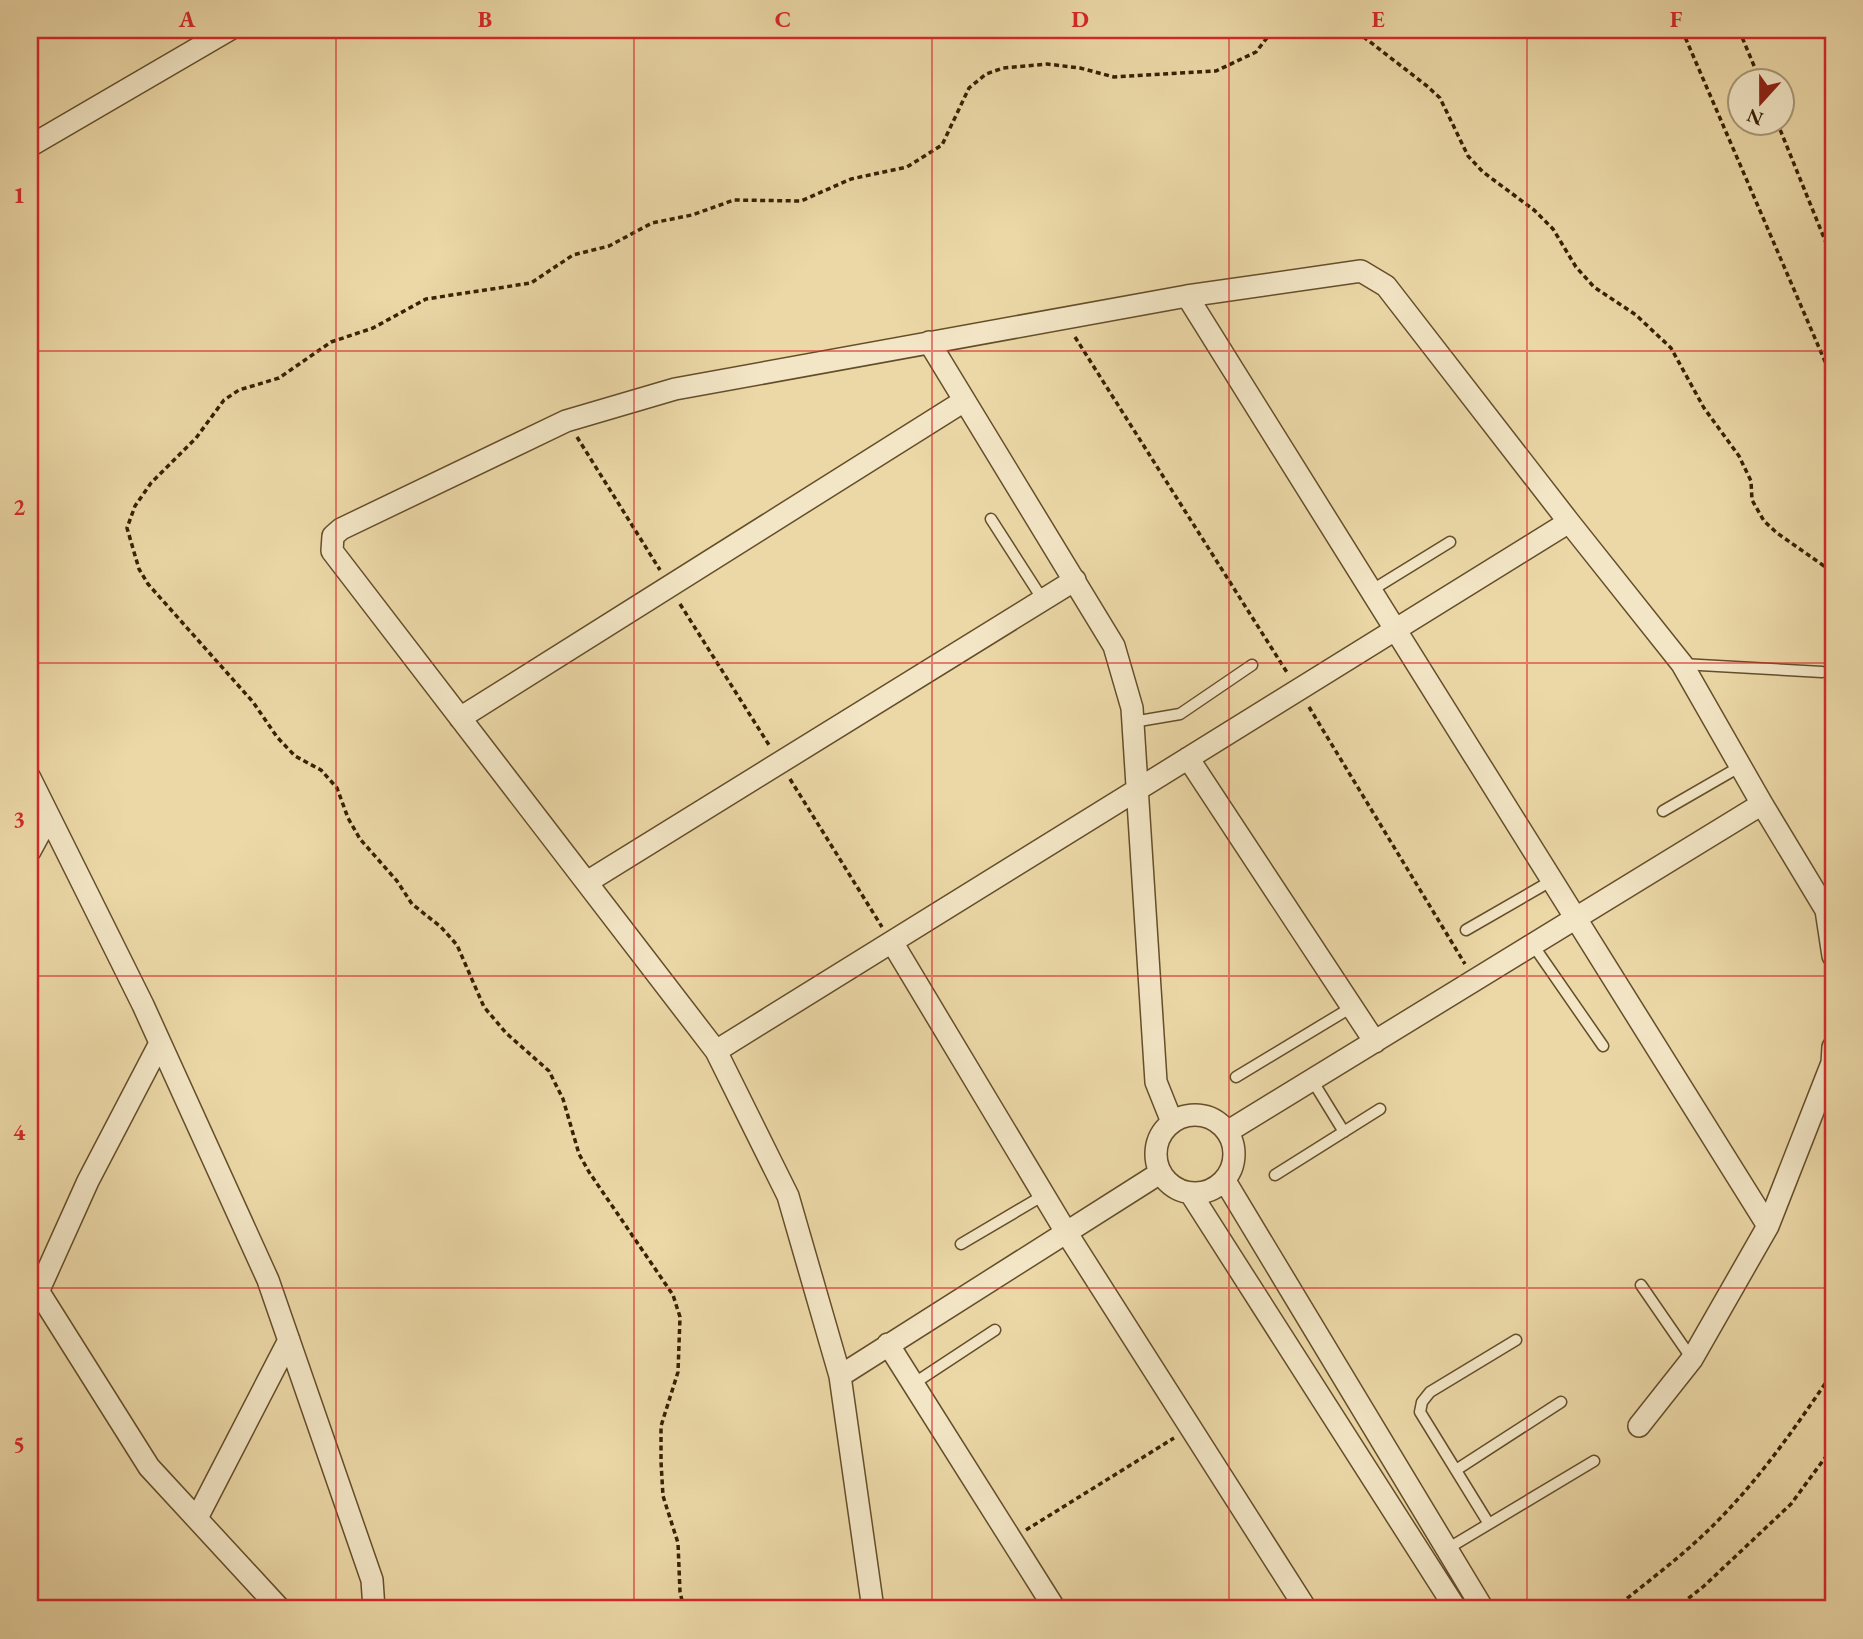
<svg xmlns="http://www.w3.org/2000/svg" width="1863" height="1639" viewBox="0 0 1863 1639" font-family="'EB Garamond',serif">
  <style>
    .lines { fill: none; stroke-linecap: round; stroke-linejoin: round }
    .service-casing { stroke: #644e2a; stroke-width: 13 }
    .minor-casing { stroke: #644e2a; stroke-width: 24 }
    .path { stroke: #372001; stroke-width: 3.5; stroke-dasharray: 5 3.5; stroke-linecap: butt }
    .service { stroke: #f3e6c6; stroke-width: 10 }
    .minor { stroke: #f3e6c6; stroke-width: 21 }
    .grid { fill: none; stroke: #d62828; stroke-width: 2; stroke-opacity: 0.55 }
    .neatline { fill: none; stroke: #d62828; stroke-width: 2.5 }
    .grid-label { font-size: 23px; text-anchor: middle; font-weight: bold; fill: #d62828 }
  </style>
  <rect width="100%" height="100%" fill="#ecd8a7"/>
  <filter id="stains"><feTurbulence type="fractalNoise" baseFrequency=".00286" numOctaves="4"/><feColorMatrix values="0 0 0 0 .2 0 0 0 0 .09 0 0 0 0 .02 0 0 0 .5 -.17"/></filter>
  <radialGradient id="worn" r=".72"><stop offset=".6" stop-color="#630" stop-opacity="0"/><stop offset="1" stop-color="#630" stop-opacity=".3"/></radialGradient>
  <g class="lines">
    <defs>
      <path id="service" d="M991,519L1043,600
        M1372,590L1450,542
        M1682,664L1822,672
        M1133,722L1180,714L1252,665
        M1663,811L1741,766
        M1466,930L1551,881
        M1533,945L1603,1046
        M1236,1077L1352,1007
        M1312,1080L1344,1132
        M1275,1175L1380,1109
        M961,1244L1044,1195
        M1641,1285L1692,1359
        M913,1384L995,1330
        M1456,1470L1561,1402
        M1489,1524L1420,1412L1422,1402L1430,1392L1516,1340
        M1447,1549L1594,1461"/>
      <path id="minor" d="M30,146L229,30
        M1187,296C1382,605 1573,917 1768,1226
        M929,342L1114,646L1132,708L1156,1082L1172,1122
        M460,718L964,401
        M1188,758L1375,1042
        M30,778L143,1005L268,1280L372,1580L374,1609
        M30,851L49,816
        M587,882L1075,580
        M892,942L1066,1232L1306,1609
        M716,1051L1569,522
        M1156 1154a39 39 0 1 1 78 0a39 39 0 1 1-78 0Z
        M1227,1132L1762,804
        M1225,1181L1483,1609
        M1191,1194L1456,1609
        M30,1278L149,1467L280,1609
        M38,1292L88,1181L160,1043
        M888,1344L1055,1609
        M840,1376L1160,1173
        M1639,1426L1692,1359L1768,1226L1832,1063L1833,1047
        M197,1518L289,1340
        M873,1609L840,1376L788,1196L716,1051L332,551L333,536L341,529L566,421L675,389L1187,296L1361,271L1386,286L1569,522L1682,664L1762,804L1826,910L1833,956"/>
    </defs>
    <use href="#service" class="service-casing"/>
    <use href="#minor" class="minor-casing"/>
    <path class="path" d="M1358,30L1365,38L1427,86L1440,98L1468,156L1483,172L1534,210L1553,229L1576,267L1594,287L1636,315L1671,348L1704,408L1739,456L1751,481L1752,500L1764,521L1777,533L1824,566L1833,568
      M1682,30L1833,380
      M1739,30L1760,80
      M1777,122L1833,260
      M1075,337L1288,674
      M577,437L660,570
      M680,604L769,745
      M1309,707L1465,964
      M790,779L882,927
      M1026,1530L1174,1438
      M684,1609L680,1592L678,1543L663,1496L661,1462V1426L678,1372L680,1317L673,1295L589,1172L579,1154L563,1099L549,1071L506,1033L484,1007L457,945L441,927L412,904L397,881L360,839L348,818L337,788L321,770L295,756L277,737L253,702L148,584L139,569L127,528L135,506L151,483L196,438L224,400L239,390L279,378L331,342L373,328L426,299L531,283L573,255L609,246L652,223L692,215L734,200L801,201L851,179L907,167L942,145L969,88L986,74L1003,68L1047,64L1080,68L1114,77L1216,71L1256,52L1273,30
      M1614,1609C1642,1586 1673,1563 1700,1538C1753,1489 1793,1431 1833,1372
      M1675,1609L1704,1586L1791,1504L1833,1447"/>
    <use href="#service" class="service"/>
    <use href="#minor" class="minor"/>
  </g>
  <path class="grid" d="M336,30V1609M634,30V1609M932,30V1609M1229,30V1609M1527,30V1609M30,351H1833M30,663H1833M30,976H1833M30,1288H1833"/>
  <rect width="1863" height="1639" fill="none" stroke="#ecd8a7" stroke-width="77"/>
  <g transform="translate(1761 102) rotate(201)"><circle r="33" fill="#f3e6c6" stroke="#a89777" stroke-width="2"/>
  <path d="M0-5L12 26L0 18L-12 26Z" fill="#8f2418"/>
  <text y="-10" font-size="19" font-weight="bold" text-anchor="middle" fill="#372001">N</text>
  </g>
  <rect x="38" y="38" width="1787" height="1562" class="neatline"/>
  <g class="grid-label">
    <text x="187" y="27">A</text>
    <text x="485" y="27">B</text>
    <text x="783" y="27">C</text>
    <text x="1080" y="27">D</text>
    <text x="1378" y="27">E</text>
    <text x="1676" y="27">F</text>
    <text x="19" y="203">1</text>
    <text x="19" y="515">2</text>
    <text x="19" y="827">3</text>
    <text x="19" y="1140">4</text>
    <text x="19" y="1452">5</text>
  </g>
  <rect width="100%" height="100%" filter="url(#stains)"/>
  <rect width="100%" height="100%" fill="url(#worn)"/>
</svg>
